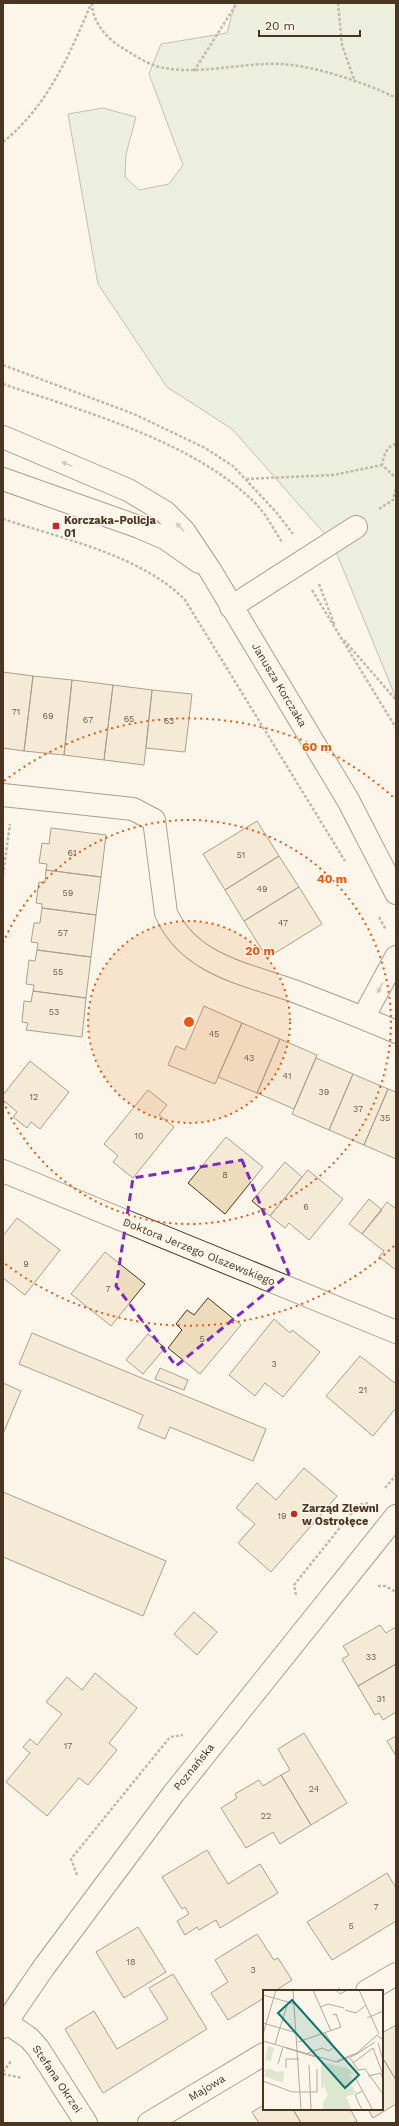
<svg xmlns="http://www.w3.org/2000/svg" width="399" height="2126" viewBox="0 0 399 2126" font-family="'Work Sans',sans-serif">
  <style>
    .green { fill: #dce7d0; stroke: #887966 }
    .building { fill: #ecdcbc; stroke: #4a3520 }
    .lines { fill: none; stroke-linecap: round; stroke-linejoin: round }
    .minor-casing { stroke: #4a3520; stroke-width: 24 }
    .path { stroke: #7f6f5c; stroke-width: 2.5; stroke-dasharray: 3 2; stroke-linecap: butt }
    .minor { stroke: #fbf6e9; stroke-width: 22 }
    .oneway { fill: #a29684 }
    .marked { fill: none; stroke: #7b2cbf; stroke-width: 3; stroke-dasharray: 8 5; stroke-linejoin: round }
    .ring { fill: none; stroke: #e8590c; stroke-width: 2; stroke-dasharray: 2 4 }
    .poi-dot { fill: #c62828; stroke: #fbf6e9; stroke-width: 1.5 }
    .labels { text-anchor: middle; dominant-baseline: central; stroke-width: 3; stroke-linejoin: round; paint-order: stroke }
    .number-label { font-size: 9px; fill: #725f47 }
    .poi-label { font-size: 11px; font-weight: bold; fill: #4a3520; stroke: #fbf6e9; text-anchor: start }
    .street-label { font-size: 11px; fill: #4a3520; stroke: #fbf6e9 }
    .inset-road { fill: none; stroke: #b4a999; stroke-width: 1 }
    .view { fill: #0f766e; fill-opacity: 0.15; stroke: #0f766e; stroke-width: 2 }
    .inset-edge { fill: none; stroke: #4a3520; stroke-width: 2 }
    .centre { fill: #e8590c; stroke: #fbf6e9; stroke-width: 2 }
    .ring-label { font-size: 12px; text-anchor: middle; font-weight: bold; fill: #e8590c; stroke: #fbf6e9; stroke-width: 3; stroke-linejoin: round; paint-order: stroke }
  </style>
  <rect width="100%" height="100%" fill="#fbf6e9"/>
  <path class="green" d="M235,3H396V698L332,542L232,429L167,387L98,284L68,114L103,108L136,117L126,154L125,177L139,190L169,184L183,165L149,74L161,44L227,33Z"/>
  <path class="building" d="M3,672L33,676L24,751L3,748Z
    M33,676L72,680L64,755L24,751Z
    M72,680L113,685L104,760L64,755Z
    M113,685L152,690L144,765L104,760Z
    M152,690L192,694L185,752L146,748Z
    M257,821L279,856L225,890L203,854Z
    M51,828L106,835L101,877L46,870L47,864L39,863L42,843L49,844Z
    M279,856L299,887L244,921L225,890Z
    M46,870L101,877L96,915L42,908V904L36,903L39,882L45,883Z
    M299,887L322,924L267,958L244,921Z
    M42,908L96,915L91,957L37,950L38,943L31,942L34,923H40Z
    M37,950L91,957L86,998L33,991L34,985L26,984L29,960L35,961Z
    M33,991L86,998L82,1037L26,1030L28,1023L22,1022L24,1001L31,1002Z
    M204,1006L242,1023L215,1084L168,1065L176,1046L185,1050Z
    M242,1023L280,1039L257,1093L218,1077Z
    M280,1039L317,1055L294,1109L257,1093Z
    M316,1058L353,1074L329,1130L292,1114Z
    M30,1061L69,1092L40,1129L31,1122L27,1128L13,1117L17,1112L3,1100V1095Z
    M353,1074L388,1089L364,1145L329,1130Z
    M388,1089L396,1092V1159L364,1145Z
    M148,1090L167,1105L159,1115L174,1127L133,1178L113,1162L118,1156L104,1144Z
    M226,1137L263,1167L225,1214L188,1183Z
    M285,1162L302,1177L270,1216L252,1201Z
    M308,1170L343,1199L309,1240L289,1223L285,1228L270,1216Z
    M369,1199L382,1210L362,1234L349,1224Z
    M387,1202L396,1209V1270L379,1257L384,1251L362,1234Z
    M17,1218L60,1250L25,1295L3,1278V1236Z
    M105,1252L145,1284L111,1326L71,1294Z
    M208,1298L241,1325L200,1374L168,1348L182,1330L176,1324L187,1310L194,1315Z
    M274,1319L290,1333L292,1330L320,1352L283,1397L265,1383L255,1396L229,1375Z
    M32,1333L266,1429L253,1461L170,1427L165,1439L138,1428L143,1415L19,1364Z
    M148,1334L165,1348L143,1374L126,1360Z
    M360,1356L396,1384V1408L373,1436L326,1396Z
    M160,1368L188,1380L184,1390L155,1379Z
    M3,1383L21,1391L3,1434Z
    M304,1468L337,1496L271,1572L238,1543L255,1524L236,1508L257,1483L276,1500Z
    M3,1492L166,1561L143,1616L3,1557Z
    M194,1612L217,1632L197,1655L174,1634Z
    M380,1625L386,1633L396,1627V1664L358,1686L342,1659L349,1655L343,1646Z
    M396,1664V1712L383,1720L379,1713L375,1715L358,1686Z
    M95,1673L137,1708L109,1743L117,1750L88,1785L79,1778L47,1816L6,1782L30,1753L23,1747L30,1739L37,1745L62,1714L46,1702L67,1677L82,1690Z
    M304,1733L347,1803L311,1825L281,1775L290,1770L278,1749Z
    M396,1736V1756L387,1741Z
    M281,1775L311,1825L280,1844L273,1832L246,1848L221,1808L237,1798L235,1794L259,1780L263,1786Z
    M207,1850L228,1884L260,1864L278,1893L220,1928L216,1920L199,1930L197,1927L185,1935L177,1921L189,1914L185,1907L182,1909L162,1877Z
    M387,1873L396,1888V1921L332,1960L307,1922Z
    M138,1927L166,1972L124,1998L96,1952Z
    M257,1934L274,1960L278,1958L292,1980L275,1991H264V1998L228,2020L211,1993L228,1982L215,1960Z
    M173,1974L207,2029L103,2093L65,2029L94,2011L117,2049L168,2019L149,1988Z
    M396,2025V2080L382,2057V2033Z
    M382,2057L396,2080V2104L373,2118L368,2109H382Z
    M264,2105V2109H293L301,2123H259L252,2112Z
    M293,2109H350L357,2121L353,2123H301Z"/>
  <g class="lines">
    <defs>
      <path id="minor" d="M3,437L128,490L165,512L184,531L210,570L348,800L396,893
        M3,479L139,527L165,538L199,562
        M231,607L356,527
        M3,795L133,809L154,820L166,913C189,965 246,974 294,991C328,1004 362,1017 396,1032
        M363,1018L396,957
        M3,1171L396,1332
        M367,1991L396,1974
        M6,2022L29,2038L38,2048L86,2123
        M3,2027L44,1967L174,1793L396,1516
        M149,2123L264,2054"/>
    </defs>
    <use href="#minor" class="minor-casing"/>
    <path class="path" d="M92,3C92,21 106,38 121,47C134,55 148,65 164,68C203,75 243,62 282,64C315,66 367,83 396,98
      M338,3L342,45L355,82
      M194,71L237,3
      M3,142C47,107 70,54 91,4
      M3,365L134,414L205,448L233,466L276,512L293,534
      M3,384C85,412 197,442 258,506C267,516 274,530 282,542
      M396,444C386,446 384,456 382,465L396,478
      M246,479L333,475L382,465
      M379,509L393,500L396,487
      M3,519C60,538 143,556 185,600L345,861
      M319,584L335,626
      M312,590L396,728
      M344,640L396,700
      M3,875L10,824
      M379,917L386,930
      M385,1488L396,1475
      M378,1586H385L396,1592
      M296,1595L294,1585L358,1505L369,1503
      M77,1875L71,1859L170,1737L183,1735
      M334,1991L339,1988
      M3,2072L11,2061
      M3,2074L22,2078"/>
    <use href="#minor" class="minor"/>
  </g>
  <defs><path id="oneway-solid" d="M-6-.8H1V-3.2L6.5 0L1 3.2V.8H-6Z"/></defs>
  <g class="oneway">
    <use href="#oneway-solid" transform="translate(67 464) rotate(-158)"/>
    <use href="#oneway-solid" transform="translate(180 527) rotate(-134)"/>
    <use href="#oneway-solid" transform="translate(380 988) rotate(119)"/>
  </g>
  <path d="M0 0H399V2126H0ZM242,1160L289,1274L176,1366L116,1286L133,1178Z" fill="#fbf6e9" fill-opacity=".55" fill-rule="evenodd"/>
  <path class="marked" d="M242,1160L289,1274L176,1366L116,1286L133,1178Z"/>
  <circle cx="189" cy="1022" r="101" fill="#e8590c" fill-opacity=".12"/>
  <g class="ring">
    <circle cx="189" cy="1022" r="101"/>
    <path d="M3 943A202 202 0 1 1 3 1101"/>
    <path d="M394 1246A304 304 0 0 1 4 1263M4 781A304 304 0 0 1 394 798"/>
  </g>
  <g class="poi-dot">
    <rect x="52" y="522" width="8" height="8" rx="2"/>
    <circle cx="294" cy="1514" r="4"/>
  </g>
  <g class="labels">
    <g class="number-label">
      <text x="16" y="712">71</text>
      <text x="48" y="716">69</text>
      <text x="129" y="719">65</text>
      <text x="88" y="720">67</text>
      <text x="169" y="721">63</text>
      <text x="72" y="853">61</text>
      <text x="241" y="855">51</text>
      <text x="262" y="889">49</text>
      <text x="68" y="893">59</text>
      <text x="283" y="923">47</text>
      <text x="63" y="933">57</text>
      <text x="58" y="972">55</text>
      <text x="54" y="1012">53</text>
      <text x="214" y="1034">45</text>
      <text x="249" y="1058">43</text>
      <text x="287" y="1076">41</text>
      <text x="324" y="1092">39</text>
      <text x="34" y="1097">12</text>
      <text x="358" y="1109">37</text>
      <text x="385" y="1118">35</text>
      <text x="139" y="1136">10</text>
      <text x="225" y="1175">8</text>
      <text x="306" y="1207">6</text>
      <text x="26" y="1264">9</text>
      <text x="108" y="1289">7</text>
      <text x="202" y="1339">5</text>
      <text x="274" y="1364">3</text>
      <text x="363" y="1390">21</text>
      <text x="282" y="1516">19</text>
      <text x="371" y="1657">33</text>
      <text x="381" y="1699">31</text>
      <text x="68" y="1746">17</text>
      <text x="314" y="1789">24</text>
      <text x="266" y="1816">22</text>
      <text x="376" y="1907">7</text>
      <text x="351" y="1926">5</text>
      <text x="131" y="1962">18</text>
      <text x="253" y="1970">3</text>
    </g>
    <g class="poi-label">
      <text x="64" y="520">Korczaka-Policja<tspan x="64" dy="13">01</tspan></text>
      <text x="302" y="1508">Zarząd Zlewni<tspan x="302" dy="13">w Ostrołęce</tspan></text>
    </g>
    <g class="street-label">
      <text transform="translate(279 685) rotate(59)">Janusza Korczaka</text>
      <text transform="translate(199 1252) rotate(22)">Doktora Jerzego Olszewskiego</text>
      <text transform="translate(194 1767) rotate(-51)">Poznańska</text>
      <text transform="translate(57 2079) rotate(56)">Stefana Okrzei</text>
      <text transform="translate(207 2088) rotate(-31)">Majowa</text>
    </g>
  </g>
  <g transform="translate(263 1990)">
    <rect width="120" height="120" fill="#fbf6e9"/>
    <path d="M5,56L11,58L8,71L2,70ZM58,72L84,78L90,83L85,85L89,87L87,91L93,103L83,107L89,120H60V112L65,105L61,96L58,99ZM6,78L13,82L21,81L20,93L1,86L3,83L0,81Z" fill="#dce7d0"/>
    <path class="inset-road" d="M30,0L38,120M50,0L68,41M73,0L77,4L84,0M96,0L116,44M0,5L32,14M57,17L65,14L81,18M82,20L93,23L103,15M104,28L120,21M0,33L34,43M0,44L13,0M0,51L74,72L92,65L112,52M35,52L78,37L73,24L70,25M115,53L120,70M12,54L25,12M23,58L52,67M45,63L59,58L66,61L71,57L62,43M87,68L95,80L102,79L120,104M74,71L94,63L114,45L119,49M90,73L110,58L119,82M15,74L20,57M46,75L48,120M23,78V69H36M105,86L118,83L120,90M93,89L110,120M0,91L29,102H54V79M99,101L92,105L99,120"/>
    <path class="view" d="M29,10L96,85L82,98L15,23Z"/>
    <rect width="120" height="120" class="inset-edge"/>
  </g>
  <circle cx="189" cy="1022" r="6" class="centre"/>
  <g class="ring-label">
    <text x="317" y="751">60 m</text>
    <text x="332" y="883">40 m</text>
    <text x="260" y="955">20 m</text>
  </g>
  <rect width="399" height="2126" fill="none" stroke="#4a3520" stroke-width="8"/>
  <path d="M259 30v6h101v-6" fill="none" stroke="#4a3520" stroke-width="2"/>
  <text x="265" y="30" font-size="12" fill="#4a3520" stroke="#fbf6e9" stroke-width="3" paint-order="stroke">20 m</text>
</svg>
